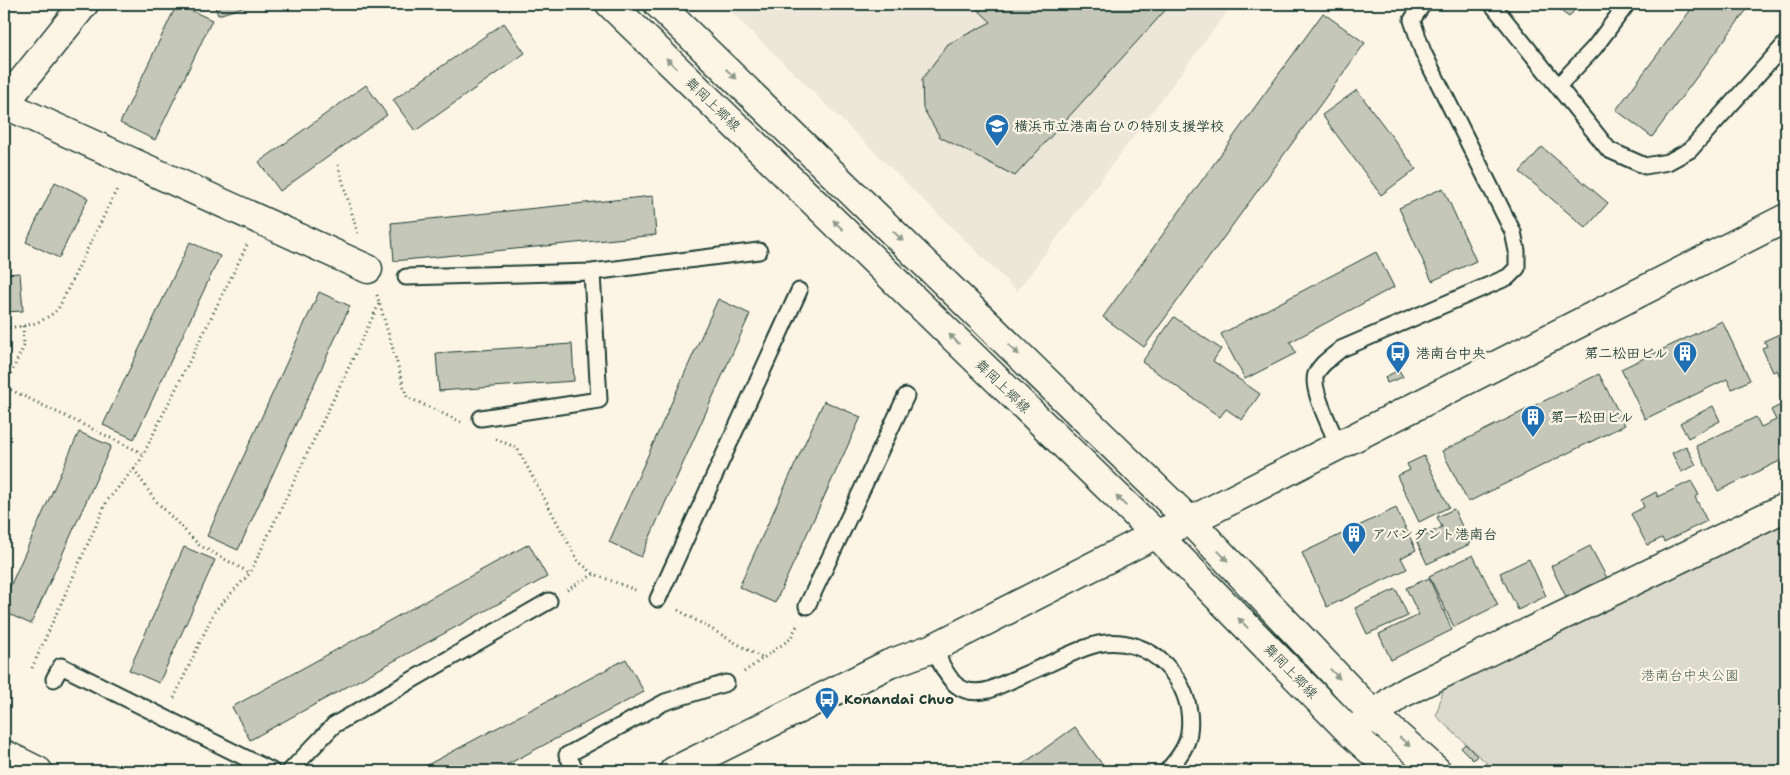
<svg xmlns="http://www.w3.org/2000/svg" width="1790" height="775" viewBox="0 0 1790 775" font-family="'Shantell Sans','Klee One',sans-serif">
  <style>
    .built { fill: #ece7d8 }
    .green { fill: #dcdacc; stroke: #7e8c80 }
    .building { fill: #c5c7b9; stroke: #1f3d34 }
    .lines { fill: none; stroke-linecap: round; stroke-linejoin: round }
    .lane-casing { stroke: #1f3d34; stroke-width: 19 }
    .street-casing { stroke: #1f3d34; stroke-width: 31 }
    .secondary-casing { stroke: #1f3d34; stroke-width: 31 }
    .path { stroke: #1f3d34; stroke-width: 3; stroke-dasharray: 1 4; stroke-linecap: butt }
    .lane { stroke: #fcf5e5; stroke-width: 15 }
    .street { stroke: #fcf5e5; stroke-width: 28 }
    .secondary { stroke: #fcf5e5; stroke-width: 28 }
    .oneway { fill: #8e998c }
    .labels { text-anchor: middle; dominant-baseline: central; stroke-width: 4.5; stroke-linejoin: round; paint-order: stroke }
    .street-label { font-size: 14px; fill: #1f3d34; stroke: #fcf5e5 }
    .poi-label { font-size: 14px; font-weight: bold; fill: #1f3d34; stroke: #fcf5e5; text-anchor: start }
    .park-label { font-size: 14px; fill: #455c52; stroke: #fcf5e5 }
  </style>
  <rect width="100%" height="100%" fill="#fcf5e5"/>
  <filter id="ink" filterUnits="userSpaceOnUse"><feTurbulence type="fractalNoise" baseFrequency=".02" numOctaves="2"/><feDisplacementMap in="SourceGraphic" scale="10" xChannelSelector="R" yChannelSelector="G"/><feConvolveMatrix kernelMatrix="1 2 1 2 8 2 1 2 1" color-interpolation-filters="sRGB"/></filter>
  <g filter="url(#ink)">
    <path class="built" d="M723,4H1233L1017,291Z"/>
    <path class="green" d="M1786,523V771H1495L1436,716L1444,687Z"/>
    <path class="building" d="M177,4L212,20L155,140L120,123Z
      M214,4H253L218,15Z
      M972,4H1171L1015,176L940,137L923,108L922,79L948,44L991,22Z
      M1551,4H1579L1569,17Z
      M1695,4H1751L1652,137L1616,110Z
      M1323,13L1365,43L1144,347L1103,317Z
      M504,23L525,53L415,131L393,100Z
      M366,85L387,115L280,191L259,162Z
      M1357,90L1416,169L1381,195L1322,115Z
      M1542,147L1608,203L1586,228L1520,172Z
      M55,182L88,198L59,258L26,242Z
      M1443,188L1476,261L1432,281L1399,208Z
      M653,196L656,235L394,261L391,223Z
      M190,242L220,256L134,439L103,425Z
      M1376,252L1394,287L1290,342L1296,353L1245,379L1221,334Z
      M20,273L23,311L4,312V274Z
      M319,292L350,306L238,550L207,536Z
      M718,299L750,314L641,557L609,542Z
      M1174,317L1221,349L1213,361L1260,394L1242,420L1226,409L1220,417L1142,362Z
      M1722,321L1750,380L1732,389L1727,379L1645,419L1621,369Z
      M1786,331V379L1782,381L1777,370L1773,372L1762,348L1767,346L1764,341Z
      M572,344L574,381L439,391L436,353Z
      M1399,370L1403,377L1387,383L1385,377Z
      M1599,374L1625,425L1468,502L1442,451Z
      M824,401L861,417L775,603L739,587Z
      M1786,402V458L1718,491L1696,446L1756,417L1761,427L1776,420L1771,410Z
      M1713,406L1720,421L1688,438L1680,423Z
      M79,432L111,446L31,624L4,612V600Z
      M1686,446L1696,465L1681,472L1672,453Z
      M1424,456L1449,507L1419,522L1397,476L1410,470L1407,464Z
      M1691,481L1699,495L1695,497L1707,521L1664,542L1662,538L1647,545L1631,514L1644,507L1641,500L1656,492L1658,497Z
      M1396,508L1416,550L1401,558L1407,569L1327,607L1302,553Z
      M1454,509L1470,544L1427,564L1416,540L1442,527L1437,517Z
      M529,544L547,577L250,740L232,707Z
      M1590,546L1607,578L1567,599L1551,566Z
      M184,547L215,560L159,683L129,670Z
      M1473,555L1498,605L1454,627L1429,576Z
      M1529,559L1546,596L1518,610L1500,573Z
      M1429,578L1452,630L1391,660L1379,634L1419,615L1406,588Z
      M1396,589L1408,616L1367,634L1355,608Z
      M626,659L644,692L495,771H416Z
      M1075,727L1107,771H1085L1083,769L1080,771H1013Z
      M1465,744L1477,756L1473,760L1461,748Z"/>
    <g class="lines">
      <defs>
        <path id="lane" d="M1492,4L1609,150L1645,166L1668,162L1690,150L1786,43
          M1558,86L1594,48L1627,4
          M406,277L592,272L759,251
          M481,418L599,400L592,272
          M1338,445C1332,430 1310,388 1316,374C1321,363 1332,357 1341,349L1508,277L1517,268V251L1513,232L1423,52L1412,20L1423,4
          M658,599L799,291
          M807,606L906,396
          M933,648C947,674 954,699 989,690C1012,680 1036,670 1059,659C1071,654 1084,647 1098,644C1150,633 1196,682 1189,732C1188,746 1176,761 1167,771
          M54,679L61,666L272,771
          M290,771L334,725L549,601
          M568,771L574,767L567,755L665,702L726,683"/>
        <path id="street" d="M4,104L368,269
          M4,104L84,4
          M1351,733L1399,695L1786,507
          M4,754L38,771"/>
        <path id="secondary" d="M610,4L1156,534L1351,733L1393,771
          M658,4L1190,521L1373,714L1437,771
          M674,771L889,664L933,648L1156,534L1190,521L1786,218"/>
      </defs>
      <use href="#lane" class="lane-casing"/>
      <use href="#street" class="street-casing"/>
      <use href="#secondary" class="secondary-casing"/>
      <path class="path" d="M1784,4L1786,15
        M338,165L358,234
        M377,295L407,397L461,422
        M23,326L24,346L6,384L9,389L144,454
        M4,328C27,326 40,325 58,309L118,187
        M496,439L517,448L578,561L594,574L638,591
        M134,469L154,499L199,545L250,573
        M567,590L594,574
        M678,610L764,659
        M32,668L107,501L140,461L247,245
        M744,672L790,639L798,624
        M174,698L214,612L250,573L379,304"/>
      <use href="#lane" class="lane"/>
      <use href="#street" class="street"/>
      <use href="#secondary" class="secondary"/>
    </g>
    <defs><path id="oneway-solid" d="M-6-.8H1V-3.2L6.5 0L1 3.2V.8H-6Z" transform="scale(1.25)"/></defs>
    <g class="oneway">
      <use href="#oneway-solid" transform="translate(671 63) rotate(-136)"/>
      <use href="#oneway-solid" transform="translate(731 74) rotate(44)"/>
      <use href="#oneway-solid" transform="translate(838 225) rotate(-136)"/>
      <use href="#oneway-solid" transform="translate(898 236) rotate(44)"/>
      <use href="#oneway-solid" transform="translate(954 339) rotate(-136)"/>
      <use href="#oneway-solid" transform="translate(1014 350) rotate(44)"/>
      <use href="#oneway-solid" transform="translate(1121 501) rotate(-136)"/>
      <use href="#oneway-solid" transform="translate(1223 556) rotate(46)"/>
      <use href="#oneway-solid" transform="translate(1243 623) rotate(-134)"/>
      <use href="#oneway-solid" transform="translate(1335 674) rotate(46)"/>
      <use href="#oneway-solid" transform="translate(1405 742) rotate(42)"/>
    </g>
  </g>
  <defs>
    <symbol id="school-pin" viewBox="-11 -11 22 30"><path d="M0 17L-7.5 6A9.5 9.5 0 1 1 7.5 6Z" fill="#1f6fb2" stroke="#fcf5e5"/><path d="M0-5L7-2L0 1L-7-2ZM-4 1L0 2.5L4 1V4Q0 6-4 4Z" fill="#fff"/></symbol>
    <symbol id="bus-pin" viewBox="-11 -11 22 30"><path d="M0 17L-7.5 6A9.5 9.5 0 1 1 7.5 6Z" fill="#1f6fb2" stroke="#fcf5e5"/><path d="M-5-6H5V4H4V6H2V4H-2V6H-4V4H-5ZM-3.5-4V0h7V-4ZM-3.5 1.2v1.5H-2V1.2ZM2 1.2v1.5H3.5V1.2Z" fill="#fff"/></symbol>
    <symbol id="building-pin" viewBox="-11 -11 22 30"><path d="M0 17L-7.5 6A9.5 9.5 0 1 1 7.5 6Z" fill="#1f6fb2" stroke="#fcf5e5"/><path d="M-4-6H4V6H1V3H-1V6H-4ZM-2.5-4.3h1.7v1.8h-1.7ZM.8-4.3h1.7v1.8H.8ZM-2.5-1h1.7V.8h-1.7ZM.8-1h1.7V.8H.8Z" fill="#fff"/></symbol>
  </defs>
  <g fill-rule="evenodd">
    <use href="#school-pin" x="983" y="112" width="28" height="38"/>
    <use href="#bus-pin" x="1384" y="339" width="28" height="38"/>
    <use href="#building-pin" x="1671" y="339" width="28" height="38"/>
    <use href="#building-pin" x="1519" y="403" width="28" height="38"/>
    <use href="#building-pin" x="1340" y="520" width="28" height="38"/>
    <use href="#bus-pin" x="813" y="685" width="28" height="38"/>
  </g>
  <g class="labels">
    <g class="street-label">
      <text transform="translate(713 104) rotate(44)">舞岡上郷線</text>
      <text transform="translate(1003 386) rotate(44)">舞岡上郷線</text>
      <text transform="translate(1291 671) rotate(46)">舞岡上郷線</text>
    </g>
    <g class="poi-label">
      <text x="1014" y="126">横浜市立港南台ひの特別支援学校</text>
      <text x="1416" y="353">港南台中央</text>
      <text x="1668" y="353" text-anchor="end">第二松田ビル</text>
      <text x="1550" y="417">第一松田ビル</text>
      <text x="1372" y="534">アバンダント港南台</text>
      <text x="844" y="699">Konandai Chuo</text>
    </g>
    <g class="park-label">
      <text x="1690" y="675">港南台中央公園</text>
    </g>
  </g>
  <rect width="1790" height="775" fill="none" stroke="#fcf5e5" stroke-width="20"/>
  <rect x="10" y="10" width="1770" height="755" fill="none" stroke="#1f3d34" stroke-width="2" filter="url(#ink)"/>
</svg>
